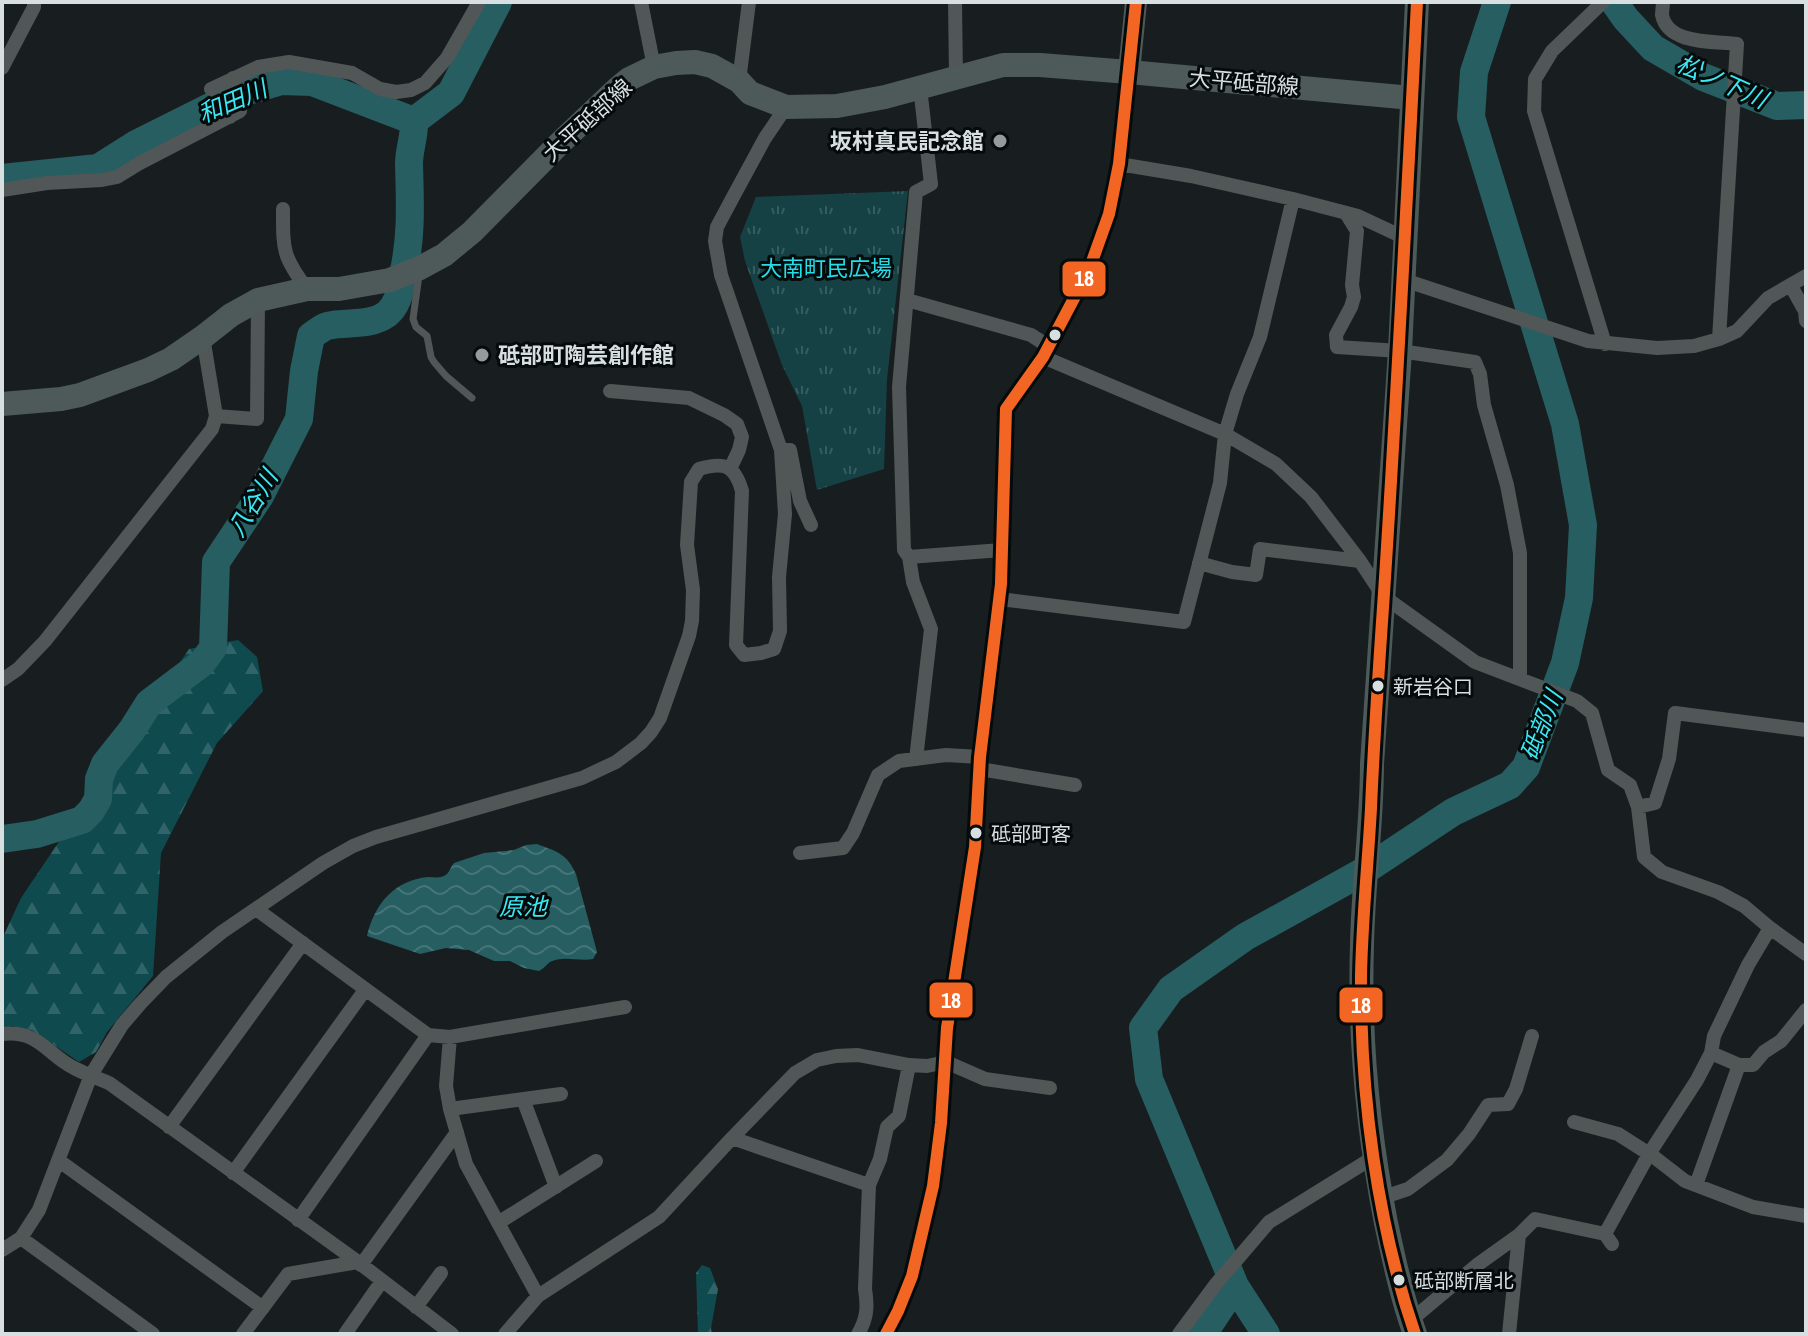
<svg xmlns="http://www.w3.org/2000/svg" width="1808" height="1336" viewBox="0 0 1808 1336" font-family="'Archivo Narrow','Noto Sans JP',sans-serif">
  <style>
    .forest { fill: url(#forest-firs) }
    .park { fill: url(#park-tufts) }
    .water { fill: url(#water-waves) }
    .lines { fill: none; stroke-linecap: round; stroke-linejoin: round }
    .river { stroke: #265e62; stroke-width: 28 }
    .service { stroke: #515656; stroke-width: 7 }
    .minor { stroke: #515656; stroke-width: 14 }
    .secondary { stroke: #4f5858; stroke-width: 22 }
    .primary { stroke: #4e5a5a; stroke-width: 24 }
    .trunk { stroke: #4d5a5a; stroke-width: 24 }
    .bus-1-casing { stroke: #050a0a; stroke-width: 18 }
    .bus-1 { stroke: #f26522; stroke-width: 12 }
    .poi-dot { fill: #959b9c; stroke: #050a0a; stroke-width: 3 }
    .bus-dot { fill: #d8dfe0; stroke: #050a0a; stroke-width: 3 }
    .labels { text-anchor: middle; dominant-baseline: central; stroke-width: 6; stroke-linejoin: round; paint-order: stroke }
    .bus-label { font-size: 20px; fill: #d8dfe0; stroke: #050a0a; text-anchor: start }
    .street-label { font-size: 22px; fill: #d8dfe0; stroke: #050a0a }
    .poi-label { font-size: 22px; font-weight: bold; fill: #d8dfe0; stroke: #050a0a; text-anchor: end }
    .park-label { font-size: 22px; fill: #25dce9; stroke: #050a0a }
    .water-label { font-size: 24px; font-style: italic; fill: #3be8f5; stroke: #050a0a }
    .line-badge { stroke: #050a0a; stroke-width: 3 }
    .badge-label { font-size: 22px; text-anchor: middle; font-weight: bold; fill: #fff }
  </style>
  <defs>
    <pattern id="forest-firs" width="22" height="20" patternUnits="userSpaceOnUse" patternTransform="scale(2)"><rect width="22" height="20" fill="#0f4a4f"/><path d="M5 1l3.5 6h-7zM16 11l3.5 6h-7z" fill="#316468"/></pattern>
    <pattern id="park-tufts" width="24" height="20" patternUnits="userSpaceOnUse" patternTransform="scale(2)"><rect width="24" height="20" fill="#154145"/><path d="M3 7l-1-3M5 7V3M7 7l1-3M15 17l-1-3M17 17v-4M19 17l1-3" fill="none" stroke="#365c60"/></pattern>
    <pattern id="water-waves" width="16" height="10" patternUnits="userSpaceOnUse" patternTransform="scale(2)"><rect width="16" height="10" fill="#265e62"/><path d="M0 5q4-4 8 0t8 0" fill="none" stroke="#457578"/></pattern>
  </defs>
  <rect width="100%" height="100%" fill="#181e1f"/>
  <path class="forest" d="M238,640L257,657L263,691L217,743L161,853L153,976L107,1032L96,1052L79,1062L32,1030L11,1026L2,1035V939L21,898L189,649Z
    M702,1265L710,1268L718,1289L711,1328L712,1334H698L696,1273Z"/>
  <path class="park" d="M908,191L887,379L884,469L817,490L802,406L782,365L745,261L740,237L756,197Z"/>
  <path class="water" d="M537,844C558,852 566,853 576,874L597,952L593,959C580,962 563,955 550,962C546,965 543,969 539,971L524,968L510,961H494L469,950L446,948L420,954L367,936C374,905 394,880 428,877C435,877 441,879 447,874C450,871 451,866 454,863L484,853L514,850L526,845Z"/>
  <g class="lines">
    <path class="river" d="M1614,2L1626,19L1653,48L1703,77L1777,106L1806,105
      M414,121L451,93L498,2
      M2,178L98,168L136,144L234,95L281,81L312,82L414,121
      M2,839L37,834L82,820L91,811L98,799L99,779L105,764L132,730L149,703L202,663L213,648L216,562L260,496L299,419L304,371L311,336C316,333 321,328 327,326C347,321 369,327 387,314C399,304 400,289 403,275C412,236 410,203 409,164C409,149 415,135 414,121
      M1203,1334L1235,1286
      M1266,1334L1235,1286L1149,1079L1143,1028L1171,989L1245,937L1364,871L1453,812L1510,785L1526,767L1565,663L1579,598L1583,525L1565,424L1471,117L1474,72L1497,2"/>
    <path class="service" d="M419,275L413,319L416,327L427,336L431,357L434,362L446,376L472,398"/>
    <path class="minor" d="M641,2L654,67
      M955,2L956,77
      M1603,2L1552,51L1535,79L1534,111L1605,344
      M1663,2C1663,6 1662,11 1662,15C1668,45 1714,41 1737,44L1719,339
      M2,68L34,7V2
      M739,81L749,2
      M211,89L258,67L289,62L352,73L380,89L396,92L411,90L425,83L447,58L479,2
      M230,117L233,78
      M1119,164L1191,176L1293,199L1358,216L1405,238
      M2,190L47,183L102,180L117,177L138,164L240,111
      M283,209C283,249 282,256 307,289
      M1346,213L1357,231L1352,285L1354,297L1351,307L1336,335L1337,347L1400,351L1475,362L1480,374L1484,405L1507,485L1520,553V678
      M1404,280L1588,341L1657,348L1694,346L1719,339L1737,331L1768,298L1806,276
      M1791,286L1805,311L1806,321
      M907,300L1031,335L1048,346
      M1043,357L1225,434L1276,464L1311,497L1360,561L1383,596L1475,662L1577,701L1592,713L1608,770L1630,785L1638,807L1644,857L1662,872L1718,892L1744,906L1770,928L1806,954
      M610,391L689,398L724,415L737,424L742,437L739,450L730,469
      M216,416L257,419L258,300
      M781,450H790L800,501L811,525
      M909,557L1002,550
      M1199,563L1232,572L1256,575L1260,549L1360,561
      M1000,599L1184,622L1220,483L1225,434L1237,394L1260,337L1293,199
      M2,680L18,669L45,641L212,429L216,416L203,337
      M916,759L931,629L913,582L909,557L904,550L899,387L916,192L931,184L920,87
      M980,769L1075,785
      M1638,807L1655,803L1669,759L1675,713L1806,730
      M800,853L843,848L853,833L878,775L899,761L946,755L980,757
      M256,909L428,1035L450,1037L625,1007
      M2,1034C40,1030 46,1054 74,1068C85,1074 98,1078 109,1083L358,1262L452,1334
      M450,1037L446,1086L450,1109L466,1164L538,1296
      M1711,1053L1739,1065H1753L1764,1052L1781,1041L1806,1010
      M523,1099L556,1187
      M450,1109L561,1094
      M1574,1122L1618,1134L1654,1157L1685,1181L1753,1207L1806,1216
      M169,1127L303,943
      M732,1138L869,1185
      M58,1160L263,1308
      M233,1173L365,990
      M1696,1185L1739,1065
      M1381,1198L1408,1189L1447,1160L1469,1134L1488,1105L1508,1104L1516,1089L1532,1036
      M298,1220L428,1035
      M498,1223L596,1161
      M1605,1234L1649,1154L1697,1080L1711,1053L1714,1036L1748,965L1770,928
      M21,1238L153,1334
      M2,1250L21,1238L39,1210L91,1075L122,1025L140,1004L166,977L222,932L323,863L353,846L376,837L582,778L616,762L641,743L651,732L660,718L689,636L692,621L693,590L687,545L691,482L699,469C725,461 735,466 742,491L736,645L744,655L761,653L774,649L780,631L779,577L785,514L781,450L721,275L715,241L717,227L733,197L765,138L786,107
      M361,1265L457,1132
      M416,1307L441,1273
      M1410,1321L1477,1265L1519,1235L1535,1219L1605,1234L1612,1244
      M243,1334L288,1274L358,1262
      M345,1334L382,1281
      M505,1334L538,1296L659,1217L732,1138L795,1073L817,1060L836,1056L858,1055L909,1065L927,1066L946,1062L985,1079L1050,1088
      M858,1334C867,1319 868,1307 865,1289L869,1185L880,1159L887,1127L899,1116L909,1065
      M886,1334L898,1311L912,1276L933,1186L941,1123L947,1028L975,847L980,757L1001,584L1006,409L1043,357L1089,270L1109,214L1119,164L1129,72
      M1179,1334L1216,1284L1269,1222L1374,1157
      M1509,1334L1519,1235"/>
    <path class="secondary" d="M1129,72L1136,2"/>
    <path class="primary" d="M2,404L61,399L80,395L148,370L171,359L203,337L231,315L258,300L307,289H339L390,280L420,268L444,255L472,232L561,142L618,88L629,79L654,67L676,63L695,62L712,66L739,81L750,93L786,107L837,106L885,97L1003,65H1040L1129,72L1412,98"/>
    <path class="trunk" d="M1415,1334C1402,1298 1394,1260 1386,1223C1368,1131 1359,1038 1362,945C1363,885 1372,824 1372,764L1400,351L1417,2"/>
    <defs>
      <path id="bus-1" d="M886,1334L898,1311L912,1276L933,1186L941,1123L947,1028L975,847L980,757L1001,584L1006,409L1043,357L1089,270L1109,214L1119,164L1136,2
        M1415,1334C1377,1223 1360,1094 1361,976C1362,920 1368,864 1371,808C1374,736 1379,665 1384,593C1397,396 1407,199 1417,2"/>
    </defs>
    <use href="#bus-1" class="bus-1-casing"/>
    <use href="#bus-1" class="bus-1"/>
  </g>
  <g class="poi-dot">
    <circle cx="1000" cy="141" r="8"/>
    <circle cx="482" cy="355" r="8"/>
  </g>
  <g class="bus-dot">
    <circle cx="1055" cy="335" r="7"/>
    <circle cx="1378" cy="686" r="7"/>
    <circle cx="976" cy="833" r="7"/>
    <circle cx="1399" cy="1280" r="7"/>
  </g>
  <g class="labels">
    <g class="bus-label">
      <text x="1393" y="686">新岩谷口</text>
      <text x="991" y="833">砥部町客</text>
      <text x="1414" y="1280">砥部断層北</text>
    </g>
    <g class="street-label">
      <text transform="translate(1244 82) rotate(5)">大平砥部線</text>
      <text transform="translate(587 120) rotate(-42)">大平砥部線</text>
    </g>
    <g class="poi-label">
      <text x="984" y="141">坂村真民記念館</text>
      <text x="498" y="355" text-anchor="start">砥部町陶芸創作館</text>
    </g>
    <g class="park-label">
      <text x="826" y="268">大南町民広場</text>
    </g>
    <g class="water-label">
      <text transform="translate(1722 81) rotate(24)">松ノ下川</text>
      <text transform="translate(232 101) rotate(-23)">和田川</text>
      <text transform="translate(252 503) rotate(-59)">八谷川</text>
      <text transform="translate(1541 725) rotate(-68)">砥部川</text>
      <text x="523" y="906">原池</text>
    </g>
  </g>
  <g class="line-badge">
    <rect x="1061" y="260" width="46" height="38" rx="8" fill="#f26522"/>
    <rect x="928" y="981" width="46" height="38" rx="8" fill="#f26522"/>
    <rect x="1338" y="986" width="46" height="38" rx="8" fill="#f26522"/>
  </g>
  <g class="badge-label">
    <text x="1084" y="286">18</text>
    <text x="951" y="1008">18</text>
    <text x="1361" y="1013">18</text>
  </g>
  <rect width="1808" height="1336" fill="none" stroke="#d8dfe0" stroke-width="8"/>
</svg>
